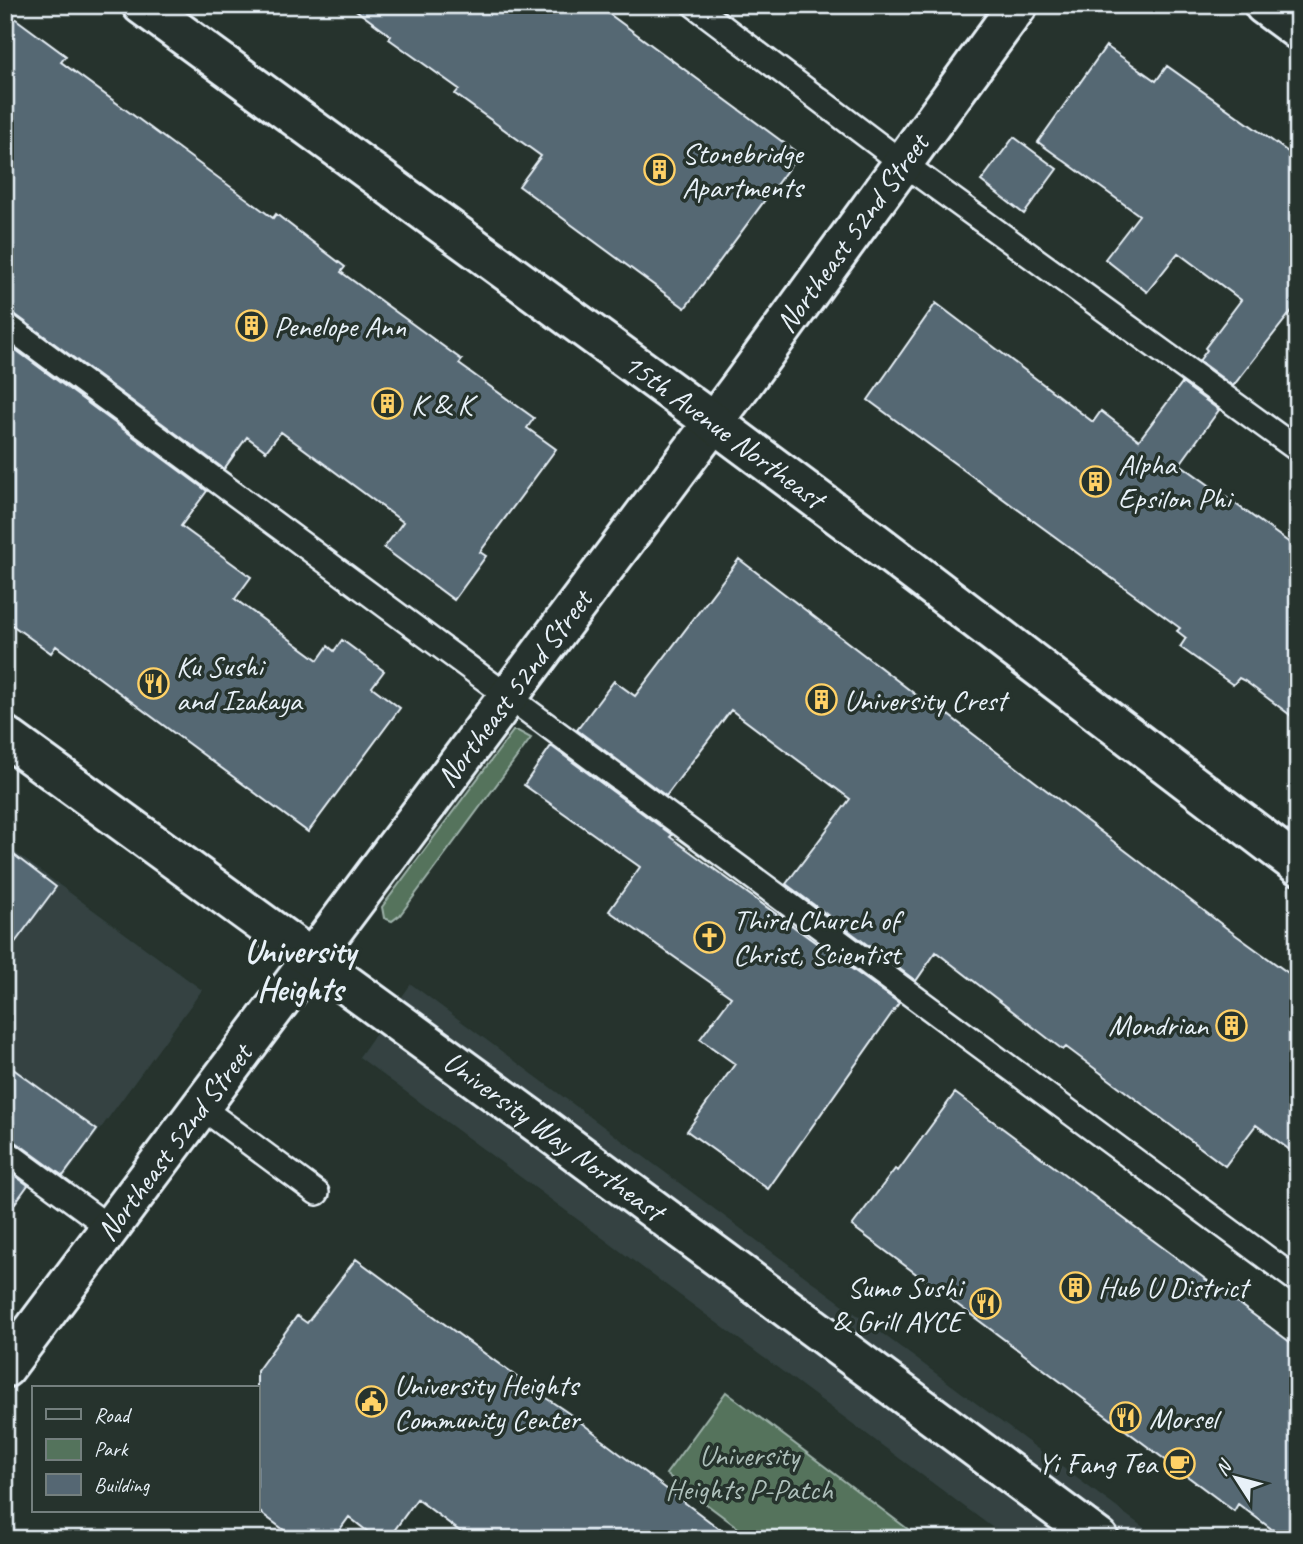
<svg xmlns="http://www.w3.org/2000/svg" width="1303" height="1544" viewBox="0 0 1303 1544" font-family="Caveat,sans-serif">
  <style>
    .built { fill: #344342 }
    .green { fill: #54735c; stroke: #9eb2aa; stroke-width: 2 }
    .building { fill: #556773; stroke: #e8f1f8; stroke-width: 2 }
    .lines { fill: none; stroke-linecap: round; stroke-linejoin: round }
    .service-casing { stroke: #e8f1f8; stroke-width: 28 }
    .minor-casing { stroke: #e8f1f8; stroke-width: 44 }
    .tertiary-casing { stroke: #e8f1f8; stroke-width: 44 }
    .secondary-casing { stroke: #e8f1f8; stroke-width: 44 }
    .service { stroke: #26332d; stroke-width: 23 }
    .minor { stroke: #26332d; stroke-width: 38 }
    .tertiary { stroke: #26332d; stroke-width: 38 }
    .secondary { stroke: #26332d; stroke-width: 38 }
    .labels { text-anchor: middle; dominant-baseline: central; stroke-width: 7; stroke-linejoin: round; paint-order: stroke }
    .poi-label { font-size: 30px; fill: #e8f1f8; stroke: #26332d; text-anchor: start }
    .street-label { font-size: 30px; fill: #e8f1f8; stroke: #26332d }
    .park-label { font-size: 30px; fill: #adbfba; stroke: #26332d }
    .quarter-label { font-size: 33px; font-weight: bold; fill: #e8f1f8; stroke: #26332d }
  </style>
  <rect width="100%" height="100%" fill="#26332d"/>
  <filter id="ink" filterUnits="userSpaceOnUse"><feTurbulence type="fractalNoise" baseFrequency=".0143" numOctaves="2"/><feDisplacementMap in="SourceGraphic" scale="14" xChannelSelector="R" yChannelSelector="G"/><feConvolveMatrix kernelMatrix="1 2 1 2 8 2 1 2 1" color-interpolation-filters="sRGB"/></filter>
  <g filter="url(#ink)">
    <path class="built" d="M5,845L202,990L60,1184L5,1145Z
      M411,984L1159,1539H1008L359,1057Z"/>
    <path class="green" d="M513,731H518L531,738L400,915L392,921L384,918L382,907Z
      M726,1392L921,1539H753L666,1474Z"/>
    <path class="building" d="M349,5H597L799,154L685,308L519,186L541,156L455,94L459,89L389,39L391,36Z
      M5,11L66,56L61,62L273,218L276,214L345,267L341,272L462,360L459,364L534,418L527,428L556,449L480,552L486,556L454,600L384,548L403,522L281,432L266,451L247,437L224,469L13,313L5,310Z
      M1106,46L1156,81L1167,66L1298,159V303L1233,386L1199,361L1207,350L1205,348L1241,300L1178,253L1147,292L1105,259L1139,215L1038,142Z
      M1014,137L1057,169L1024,214L981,181Z
      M936,303L1093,422L1101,411L1139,440L1182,383L1219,410L1180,464L1298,549V721L1245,681L1239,678L1233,685L1180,647L1186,638L1177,631L1180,628L868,400Z
      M5,342L207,491L181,526L251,577L235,599L318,660L328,646L334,651L342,640L384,671L372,687L400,708L308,832L56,646L51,653L5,620Z
      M739,559L924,701L926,698L1233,933L1298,980V1156L1256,1125L1225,1166L1066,1047L1063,1050L936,952L916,981L786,884L850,799L731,710L666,796L577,730L614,681L635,696Z
      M551,746L672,835L670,837L899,1003L768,1189L687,1131L735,1064L700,1039L731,997L609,911L640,867L524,785Z
      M5,848L56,887L5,956Z
      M5,1063L97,1130L63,1176L13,1140L5,1137Z
      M955,1093L1298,1348V1539H1285L1238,1504L1234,1511L852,1226L895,1169L898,1171Z
      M5,1169L28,1185L5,1217Z
      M356,1259L537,1392L567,1412L600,1437L599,1438L733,1539H470L417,1499L388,1539H377L349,1517L333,1539H296L257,1510V1371L297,1316L307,1323Z"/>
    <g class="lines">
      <defs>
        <path id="service" d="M694,5L904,164L1298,450
          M5,324L1298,1281
          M201,1107L317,1193
          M5,1151L110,1228"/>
        <g id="minor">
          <path d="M1264,5L1298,30"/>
          <path id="s1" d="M5,1368L743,383L1018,5"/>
        </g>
        <g id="tertiary">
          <path id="s2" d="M5,736L537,1123L1099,1539"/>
        </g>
        <g id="secondary">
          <path id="s3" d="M142,5L713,422L876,543L1298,865"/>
        </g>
      </defs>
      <use href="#service" class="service-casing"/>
      <use href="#minor" class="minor-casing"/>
      <use href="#tertiary" class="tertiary-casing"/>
      <use href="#secondary" class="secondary-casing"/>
      <use href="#service" class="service"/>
      <use href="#minor" class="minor"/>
      <use href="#tertiary" class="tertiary"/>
      <use href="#secondary" class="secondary"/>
    </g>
  </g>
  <defs>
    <symbol id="building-ring" viewBox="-11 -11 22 22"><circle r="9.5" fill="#26332d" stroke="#ffd166" stroke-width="1.5"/><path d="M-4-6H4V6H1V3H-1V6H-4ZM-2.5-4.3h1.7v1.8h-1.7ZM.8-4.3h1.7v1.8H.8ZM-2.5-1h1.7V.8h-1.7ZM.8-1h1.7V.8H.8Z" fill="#ffd166"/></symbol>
    <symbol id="restaurant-ring" viewBox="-11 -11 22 22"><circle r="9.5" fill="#26332d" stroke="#ffd166" stroke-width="1.5"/><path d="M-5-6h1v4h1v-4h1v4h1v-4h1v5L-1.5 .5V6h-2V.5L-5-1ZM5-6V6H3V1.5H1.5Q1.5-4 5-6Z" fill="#ffd166"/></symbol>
    <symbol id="church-ring" viewBox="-11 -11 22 22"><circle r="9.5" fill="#26332d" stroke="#ffd166" stroke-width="1.5"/><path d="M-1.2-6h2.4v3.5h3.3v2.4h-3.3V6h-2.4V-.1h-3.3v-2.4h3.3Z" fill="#ffd166"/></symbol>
    <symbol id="civic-ring" viewBox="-11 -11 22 22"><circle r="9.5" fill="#26332d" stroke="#ffd166" stroke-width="1.5"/><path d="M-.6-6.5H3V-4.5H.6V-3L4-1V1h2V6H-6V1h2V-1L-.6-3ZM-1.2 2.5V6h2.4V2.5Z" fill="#ffd166"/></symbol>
    <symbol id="cafe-ring" viewBox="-11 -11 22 22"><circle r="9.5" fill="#26332d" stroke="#ffd166" stroke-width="1.5"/><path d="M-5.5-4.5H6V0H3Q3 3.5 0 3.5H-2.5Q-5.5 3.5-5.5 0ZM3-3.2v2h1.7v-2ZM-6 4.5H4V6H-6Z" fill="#ffd166"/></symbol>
  </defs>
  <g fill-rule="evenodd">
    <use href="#building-ring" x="642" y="152" width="35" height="35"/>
    <use href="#building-ring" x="234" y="308" width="35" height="35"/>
    <use href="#building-ring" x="370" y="386" width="35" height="35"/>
    <use href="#building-ring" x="1078" y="464" width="35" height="35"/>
    <use href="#restaurant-ring" x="136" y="666" width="35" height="35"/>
    <use href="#building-ring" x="804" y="682" width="35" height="35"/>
    <use href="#church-ring" x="692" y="920" width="35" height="35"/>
    <use href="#building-ring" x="1214" y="1008" width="35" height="35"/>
    <use href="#building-ring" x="1058" y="1270" width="35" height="35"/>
    <use href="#restaurant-ring" x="968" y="1286" width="35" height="35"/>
    <use href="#civic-ring" x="354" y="1384" width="35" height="35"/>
    <use href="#restaurant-ring" x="1108" y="1400" width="35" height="35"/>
    <use href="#cafe-ring" x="1162" y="1446" width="35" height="35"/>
  </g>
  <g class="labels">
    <g class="poi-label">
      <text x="682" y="153">Stonebridge<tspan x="682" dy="34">Apartments</tspan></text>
      <text x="274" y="326">Penelope Ann</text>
      <text x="411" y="404">K &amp; K</text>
      <text x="1118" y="464">Alpha<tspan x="1118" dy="34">Epsilon Phi</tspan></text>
      <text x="176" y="666">Ku Sushi<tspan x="176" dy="34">and Izakaya</tspan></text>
      <text x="844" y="700">University Crest</text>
      <text x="733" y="920">Third Church of<tspan x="733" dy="34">Christ, Scientist</tspan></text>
      <text x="1208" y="1025" text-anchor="end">Mondrian</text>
      <text x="962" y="1287" text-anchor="end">Sumo Sushi<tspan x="962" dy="34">&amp; Grill AYCE</tspan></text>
      <text x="1098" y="1287">Hub U District</text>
      <text x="394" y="1385">University Heights<tspan x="394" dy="34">Community Center</tspan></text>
      <text x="1149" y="1418">Morsel</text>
      <text x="1157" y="1463" text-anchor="end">Yi Fang Tea</text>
    </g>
    <g class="street-label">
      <text stroke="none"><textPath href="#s1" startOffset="1416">Northeast 52nd Street</textPath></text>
      <text stroke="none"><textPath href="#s3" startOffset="721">15th Avenue Northeast</textPath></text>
      <text stroke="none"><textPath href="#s1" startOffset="849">Northeast 52nd Street</textPath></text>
      <text stroke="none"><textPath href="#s2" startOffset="679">University Way Northeast</textPath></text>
      <text stroke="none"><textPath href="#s1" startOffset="282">Northeast 52nd Street</textPath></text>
    </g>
    <g class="park-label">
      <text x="749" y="1455">University<tspan x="749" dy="34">Heights P-Patch</tspan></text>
    </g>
    <g class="quarter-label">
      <text x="300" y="951">University<tspan x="300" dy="38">Heights</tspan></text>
    </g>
  </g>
  <rect width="1303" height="1544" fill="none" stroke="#26332d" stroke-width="28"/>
  <rect x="14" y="14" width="1275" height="1516" fill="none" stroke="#e8f1f8" stroke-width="2.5" filter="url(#ink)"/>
  <rect x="32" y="1386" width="228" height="126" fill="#26332d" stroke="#747f7e" stroke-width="2"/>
  <rect x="46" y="1409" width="35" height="10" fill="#26332d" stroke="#747f7e" stroke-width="2"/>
  <text x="94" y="1422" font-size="21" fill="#e8f1f8">Road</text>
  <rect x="46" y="1439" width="35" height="21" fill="#54735c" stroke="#747f7e" stroke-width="2"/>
  <text x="94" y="1456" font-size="21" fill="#e8f1f8">Park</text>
  <rect x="46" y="1474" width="35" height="21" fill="#556773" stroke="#747f7e" stroke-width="2"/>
  <text x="94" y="1492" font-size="21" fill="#e8f1f8">Building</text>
  <g transform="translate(1236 1478) rotate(306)" stroke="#26332d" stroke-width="5" paint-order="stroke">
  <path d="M0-5L12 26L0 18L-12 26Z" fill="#e8f1f8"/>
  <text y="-10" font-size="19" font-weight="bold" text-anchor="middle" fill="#e8f1f8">N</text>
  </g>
</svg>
